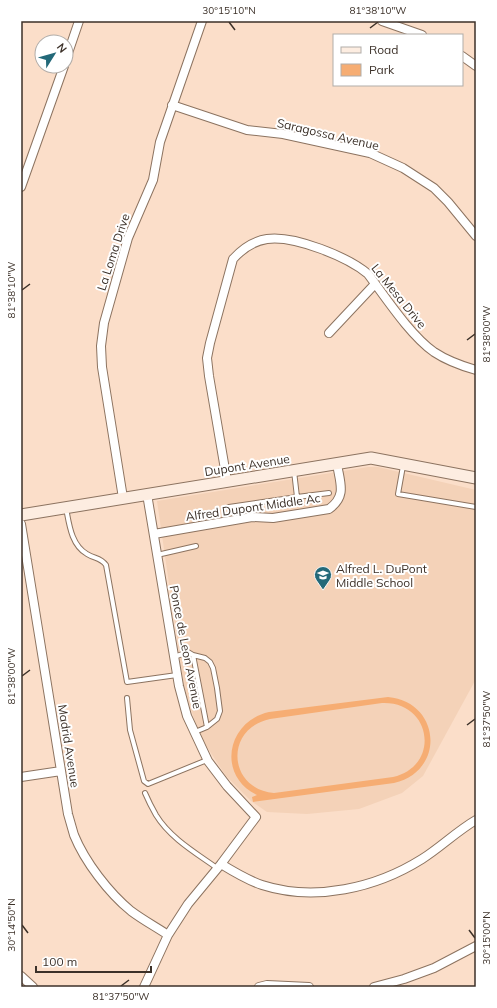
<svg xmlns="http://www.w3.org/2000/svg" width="497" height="1008" viewBox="0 0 497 1008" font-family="Mulish,sans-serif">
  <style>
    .built { fill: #f4d2b8 }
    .green { fill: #f6ad73; fill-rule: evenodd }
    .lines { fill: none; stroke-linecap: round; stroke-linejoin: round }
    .lane-casing { stroke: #8c7360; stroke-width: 6 }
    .street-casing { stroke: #8c7360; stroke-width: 10 }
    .secondary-casing { stroke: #8c7360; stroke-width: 13 }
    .lane { stroke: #fff; stroke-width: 4 }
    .street { stroke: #fff; stroke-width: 8 }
    .secondary { stroke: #fdede1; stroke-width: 11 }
    .ticks { fill: none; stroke: #3c3129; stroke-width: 1.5 }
    .labels { text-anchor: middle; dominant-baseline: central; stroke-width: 4; stroke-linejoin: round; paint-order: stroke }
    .street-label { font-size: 12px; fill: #3c3129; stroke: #fff }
    .poi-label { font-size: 12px; fill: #3c3129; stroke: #fff; text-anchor: start }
    .neatline { fill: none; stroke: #3c3129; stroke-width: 1.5 }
    .ticks-label { font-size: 10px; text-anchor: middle; fill: #3c3129 }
  </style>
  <rect width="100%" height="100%" fill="#fbdec9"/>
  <path class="built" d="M368,467H378L476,490V679L423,776L402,793L359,809L307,814L267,812L251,801L226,776L203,741L195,722L184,687L157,501Z"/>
  <path class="green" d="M388,697C441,702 446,771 394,783L253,802L252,797L257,795C217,776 226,722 269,712ZM382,703C432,701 441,766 393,777L274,793C228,789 224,729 270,719Z"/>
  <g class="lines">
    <defs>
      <path id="lane" d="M403,466L398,494L476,507
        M297,497L329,493
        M229,507L297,497L294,471
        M66,508C69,523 71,545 87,554C95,559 100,557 106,565L127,682L177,675
        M157,555L196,546
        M193,655L205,658L210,662L213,668L217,688L220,711L217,719L207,727
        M174,657L188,652L193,655L207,727L195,732
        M127,698L130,730L144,781L148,784L207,760
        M145,793C148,800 152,808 156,815C170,838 196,853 217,868"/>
      <path id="street" d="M382,21L422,35
        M462,56L476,66
        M66,59L79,21
        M172,105L247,130L283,134L370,153L403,168L434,188L448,202L476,236
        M21,187L64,66
        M329,333L375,284
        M227,481L209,376L207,358L210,343L233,259C243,248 253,241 267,239C294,235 348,257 368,274C386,298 410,335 434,352C446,360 462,366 476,370
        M123,498L102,367L101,346L104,323L128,238L153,180L160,142L202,21
        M21,524L68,814C70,821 72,828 74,835C85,862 109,893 131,911C143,920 156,927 168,935
        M154,534L252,517L273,518L329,509C347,496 340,483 337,464
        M21,777L61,771
        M221,864C234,872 247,880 262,885C315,902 376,888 422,859C441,847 457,831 476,820
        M21,976L33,987
        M144,987L168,935L188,904L221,864L256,817L227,786L208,761L187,716L179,686L147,494
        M259,987L267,985L309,987
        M374,987L404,979L434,968L476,946"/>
      <path id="secondary" d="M21,515L371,458L476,478"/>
    </defs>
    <use href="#lane" class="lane-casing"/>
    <use href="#street" class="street-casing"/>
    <use href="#secondary" class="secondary-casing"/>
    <use href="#lane" class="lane"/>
    <use href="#street" class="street"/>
    <use href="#secondary" class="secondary"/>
  </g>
  <path class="ticks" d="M229,22L235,30M370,28L378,22M22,290L30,284M467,340L475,334M22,676L30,670M467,725L475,719M22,925L28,933M469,930L475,938M121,986L129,980"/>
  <defs>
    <symbol id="school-pin" viewBox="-11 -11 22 30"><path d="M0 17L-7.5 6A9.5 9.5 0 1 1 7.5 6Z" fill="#236979" stroke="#fff"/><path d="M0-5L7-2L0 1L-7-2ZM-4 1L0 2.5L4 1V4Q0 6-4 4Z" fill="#fff"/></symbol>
  </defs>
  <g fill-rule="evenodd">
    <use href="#school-pin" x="313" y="565" width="20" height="27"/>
  </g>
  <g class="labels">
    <g class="street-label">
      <text transform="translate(328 134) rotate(13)">Saragossa Avenue</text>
      <text transform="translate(113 252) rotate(-72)">La Loma Drive</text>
      <text transform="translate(399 296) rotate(51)">La Mesa Drive</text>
      <text transform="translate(247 465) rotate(-9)">Dupont Avenue</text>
      <text transform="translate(253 507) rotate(-8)">Alfred Dupont Middle Ac</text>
      <text transform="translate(186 647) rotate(79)">Ponce de Leon Avenue</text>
      <text transform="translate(69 746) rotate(81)">Madrid Avenue</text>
    </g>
    <g class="poi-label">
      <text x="336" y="568">Alfred L. DuPont<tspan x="336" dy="14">Middle School</tspan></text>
    </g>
  </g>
  <rect width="497" height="1008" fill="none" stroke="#ffffff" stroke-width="44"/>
  <rect x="333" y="34" width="130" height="52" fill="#ffffff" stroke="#b1ada9"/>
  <rect x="341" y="47" width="20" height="6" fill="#fdede1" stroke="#b1ada9"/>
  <text x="369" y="54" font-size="12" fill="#3c3129">Road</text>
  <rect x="341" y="64" width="20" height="12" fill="#f6ad73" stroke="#b1ada9"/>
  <text x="369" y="74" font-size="12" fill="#3c3129">Park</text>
  <g transform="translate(54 54) rotate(53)"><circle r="19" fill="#ffffff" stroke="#b1ada9"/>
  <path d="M0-3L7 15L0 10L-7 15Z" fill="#236979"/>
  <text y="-6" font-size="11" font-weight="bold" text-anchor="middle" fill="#3c3129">N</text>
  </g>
  <path d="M36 966v6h115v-6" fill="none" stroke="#3c3129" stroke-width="2"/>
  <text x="42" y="966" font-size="12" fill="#3c3129" stroke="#ffffff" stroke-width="3" paint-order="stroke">100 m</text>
  <rect x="22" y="22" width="453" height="964" class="neatline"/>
  <g class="ticks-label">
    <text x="229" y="14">30°15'10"N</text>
    <text x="378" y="14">81°38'10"W</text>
    <text transform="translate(11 290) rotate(-90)" y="4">81°38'10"W</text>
    <text transform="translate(486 334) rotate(-90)" y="4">81°38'00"W</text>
    <text transform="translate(11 676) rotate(-90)" y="4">81°38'00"W</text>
    <text transform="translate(486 719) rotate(-90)" y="4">81°37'50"W</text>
    <text transform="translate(11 925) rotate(-90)" y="4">30°14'50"N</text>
    <text transform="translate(486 938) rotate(-90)" y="4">30°15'00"N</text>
    <text x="121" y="1000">81°37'50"W</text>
  </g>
</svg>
